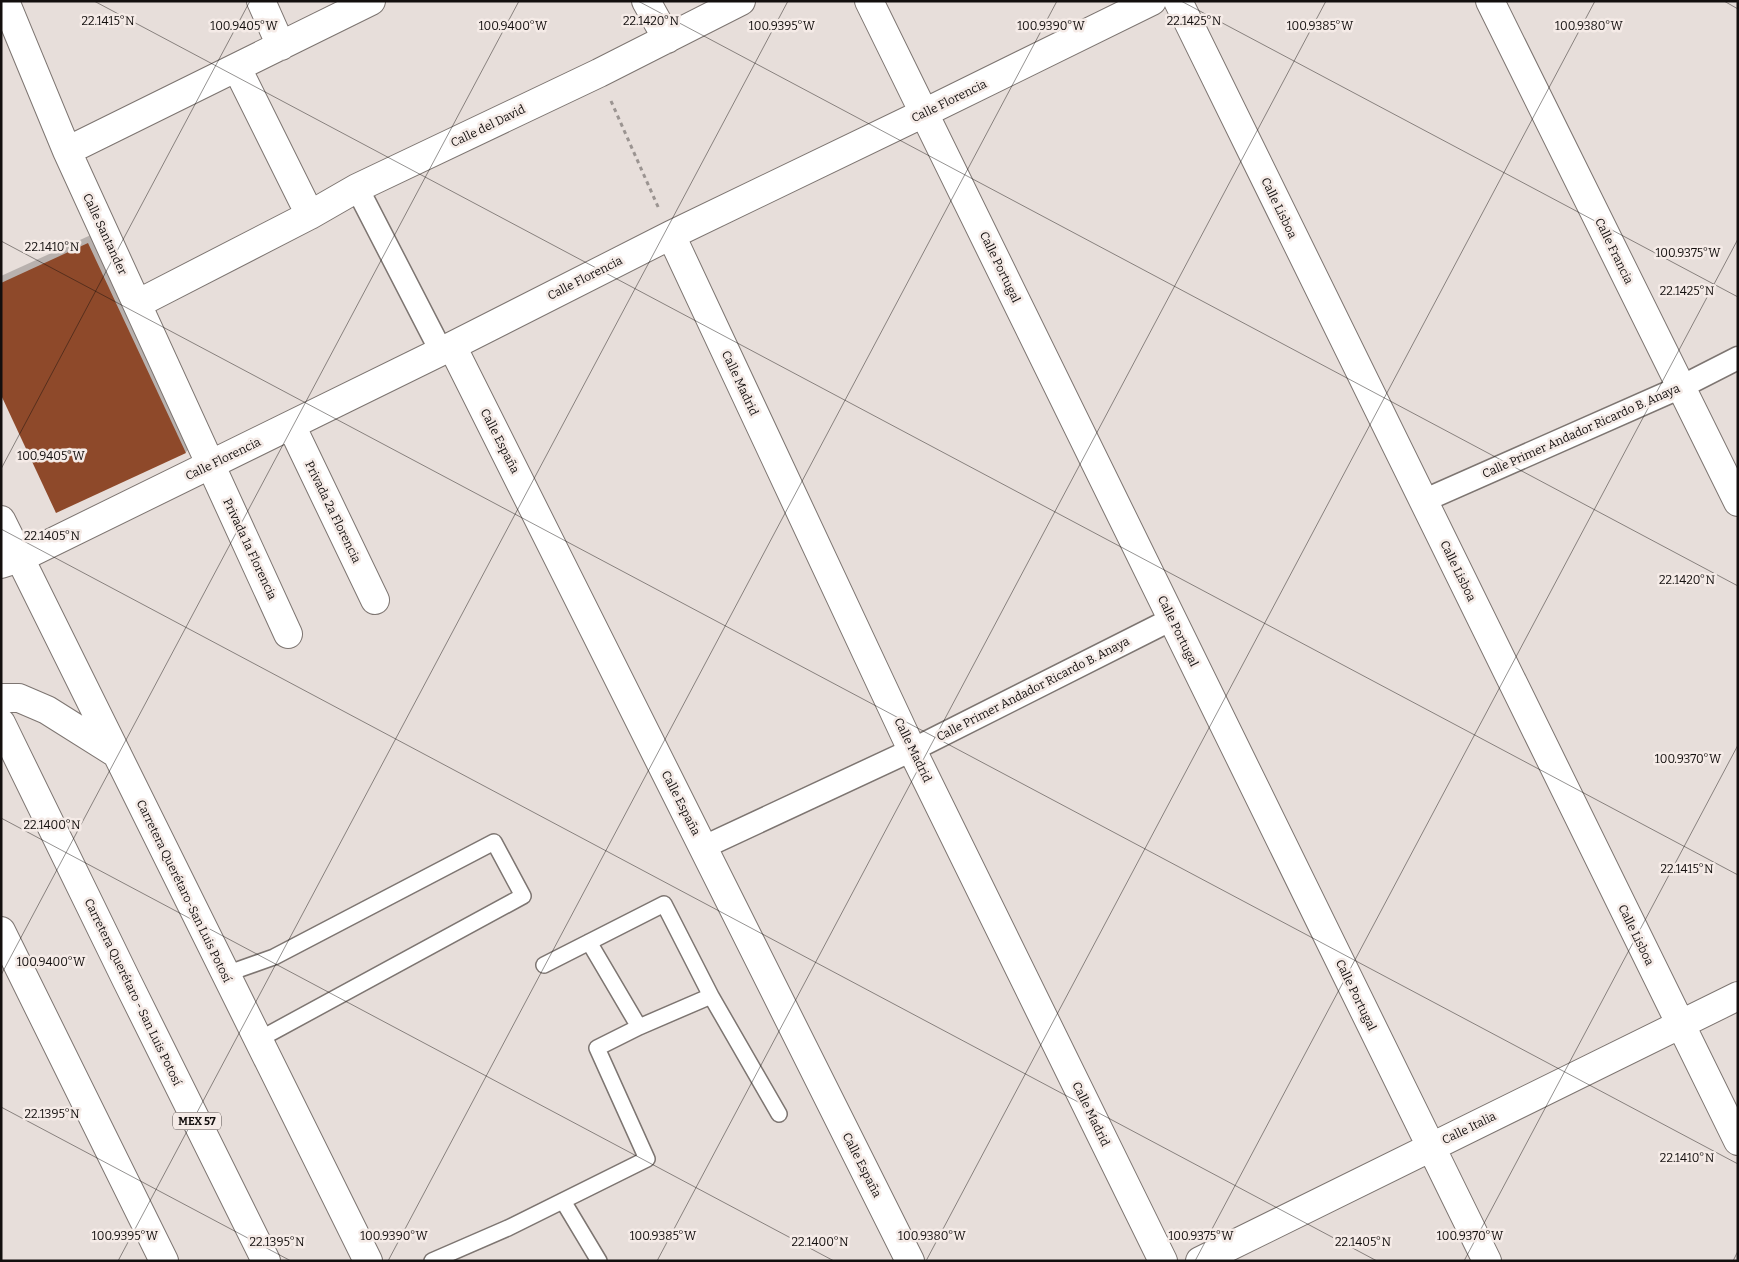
<svg xmlns="http://www.w3.org/2000/svg" width="1739" height="1262" viewBox="0 0 1739 1262" font-family="Bitter,serif">
  <style>
    .shadow { fill: #0003 }
    .building { fill: #8e492a }
    .lines { fill: none; stroke-linecap: round; stroke-linejoin: round }
    .service-casing { stroke: #7d7571; stroke-width: 18 }
    .pedestrian-casing { stroke: #7d7571; stroke-width: 25 }
    .minor-casing { stroke: #7d7571; stroke-width: 30 }
    .secondary-casing { stroke: #7d7571; stroke-width: 30 }
    .trunk-casing { stroke: #7d7571; stroke-width: 30 }
    .path { stroke: #9b9491; stroke-width: 3; stroke-dasharray: 4 4; stroke-linecap: butt }
    .service { stroke: #fff; stroke-width: 15 }
    .pedestrian { stroke: #fff; stroke-width: 22 }
    .minor { stroke: #fff; stroke-width: 28 }
    .secondary { stroke: #fff; stroke-width: 28 }
    .trunk { stroke: #fff; stroke-width: 28 }
    .ticks { fill: none; stroke: #130f0e; stroke-width: 1; stroke-opacity: 0.45 }
    .labels { text-anchor: middle; dominant-baseline: central; stroke-width: 5; stroke-linejoin: round; paint-order: stroke }
    .shield { fill: #f5ebe7; stroke: #57514f; stroke-width: 1 }
    .shield-label { font-size: 11px; font-weight: bold; fill: #130f0e }
    .street-label { font-size: 12px; fill: #130f0e; stroke: #f5ebe7 }
    .ticks-label { font-size: 12px; text-anchor: middle; fill: #130f0e; stroke: #f5ebe7; stroke-width: 5; stroke-linejoin: round; paint-order: stroke }
  </style>
  <rect width="100%" height="100%" fill="#e7deda"/>
  <path class="shadow" d="M104,229L201,437L186,452L57,511L1,393V276Z"/>
  <path class="building" d="M88,243L186,453L56,513L1,395V283Z"/>
  <g class="lines">
    <defs>
      <path id="service" d="M589,942L639,1027
        M544,965L664,904L711,996
        M226,974L274,957L494,842L523,896L258,1040
        M563,1201L599,1261
        M432,1261L508,1228L647,1159L597,1048L639,1027L711,996L779,1114"/>
      <path id="pedestrian" d="M357,188L441,351
        M1423,501L1681,387L1738,358
        M704,847L912,750L1172,619"/>
      <path id="minor" d="M5,1L67,151L288,634
        M261,1L281,46
        M646,1L667,39
        M869,1L1487,1261
        M1178,1L1738,1141
        M1490,1L1738,502
        M237,68L310,215
        M67,151L371,1
        M671,235L912,750L1163,1261
        M137,304L310,215L357,188L599,73L741,1
        M452,346L910,1261
        M291,425L375,600
        M1,564L20,558L452,346L671,235L924,113L1152,1
        M1200,1261L1738,996"/>
      <path id="secondary" d="M1,520L368,1261
        M1,698H19L47,710L117,754"/>
      <path id="trunk" d="M1,723L127,981L266,1261
        M1,931L164,1261"/>
    </defs>
    <use href="#service" class="service-casing"/>
    <use href="#pedestrian" class="pedestrian-casing"/>
    <use href="#minor" class="minor-casing"/>
    <use href="#secondary" class="secondary-casing"/>
    <use href="#trunk" class="trunk-casing"/>
    <path class="path" d="M611,101L659,209"/>
    <use href="#service" class="service"/>
    <use href="#pedestrian" class="pedestrian"/>
    <use href="#minor" class="minor"/>
    <use href="#secondary" class="secondary"/>
    <use href="#trunk" class="trunk"/>
  </g>
  <path class="ticks" d="M94,1L1738,875M638,1L1738,586M1181,1L1738,297M1724,1L1738,9M1,241L1738,1164M1,469L250,1M1,529L1377,1261M1,818L834,1261M1,975L519,1M1,1107L291,1261M118,1261L788,1M388,1261L1057,1M657,1261L1326,1M926,1261L1595,1M1195,1261L1738,239M1464,1261L1738,745M1733,1261L1738,1251"/>
  <g class="labels">
    <rect class="shield" x="173" y="1112.5" width="48" height="17" rx="4"/>
    <g class="shield-label">
      <text x="197" y="1121">MEX 57</text>
    </g>
    <g class="street-label">
      <text transform="translate(949 101) rotate(-26)">Calle Florencia</text>
      <text transform="translate(488 126) rotate(-26)">Calle del David</text>
      <text transform="translate(1279 208) rotate(64)">Calle Lisboa</text>
      <text transform="translate(105 234) rotate(65)">Calle Santander</text>
      <text transform="translate(1614 251) rotate(64)">Calle Francia</text>
      <text transform="translate(1000 267) rotate(64)">Calle Portugal</text>
      <text transform="translate(585 278) rotate(-27)">Calle Florencia</text>
      <text transform="translate(740 383) rotate(65)">Calle Madrid</text>
      <text transform="translate(1581 431) rotate(-24)">Calle Primer Andador Ricardo B. Anaya</text>
      <text transform="translate(500 441) rotate(63)">Calle España</text>
      <text transform="translate(223 459) rotate(-26)">Calle Florencia</text>
      <text transform="translate(333 512) rotate(64)">Privada 2a Florencia</text>
      <text transform="translate(250 549) rotate(65)">Privada 1a Florencia</text>
      <text transform="translate(1458 571) rotate(64)">Calle Lisboa</text>
      <text transform="translate(1178 631) rotate(64)">Calle Portugal</text>
      <text transform="translate(1033 689) rotate(-27)">Calle Primer Andador Ricardo B. Anaya</text>
      <text transform="translate(913 750) rotate(64)">Calle Madrid</text>
      <text transform="translate(681 803) rotate(63)">Calle España</text>
      <text transform="translate(184 891) rotate(64)">Carretera Querétaro-San Luis Potosí</text>
      <text transform="translate(1636 935) rotate(64)">Calle Lisboa</text>
      <text transform="translate(133 992) rotate(64)">Carretera Querétaro - San Luis Potosí</text>
      <text transform="translate(1356 995) rotate(64)">Calle Portugal</text>
      <text transform="translate(1091 1114) rotate(64)">Calle Madrid</text>
      <text transform="translate(1469 1128) rotate(-26)">Calle Italia</text>
      <text transform="translate(862 1165) rotate(63)">Calle España</text>
    </g>
  </g>
  <g class="ticks-label">
    <text x="108" y="25">22.1415°N</text>
    <text x="651" y="25">22.1420°N</text>
    <text x="1194" y="25">22.1425°N</text>
    <text x="244" y="30">100.9405°W</text>
    <text x="513" y="30">100.9400°W</text>
    <text x="782" y="30">100.9395°W</text>
    <text x="1051" y="30">100.9390°W</text>
    <text x="1320" y="30">100.9385°W</text>
    <text x="1589" y="30">100.9380°W</text>
    <text x="52" y="251">22.1410°N</text>
    <text x="1688" y="257">100.9375°W</text>
    <text x="1687" y="295">22.1425°N</text>
    <text x="51" y="460">100.9405°W</text>
    <text x="52" y="540">22.1405°N</text>
    <text x="1687" y="584">22.1420°N</text>
    <text x="1688" y="763">100.9370°W</text>
    <text x="52" y="829">22.1400°N</text>
    <text x="1687" y="873">22.1415°N</text>
    <text x="51" y="966">100.9400°W</text>
    <text x="52" y="1118">22.1395°N</text>
    <text x="1687" y="1162">22.1410°N</text>
    <text x="125" y="1240">100.9395°W</text>
    <text x="394" y="1240">100.9390°W</text>
    <text x="663" y="1240">100.9385°W</text>
    <text x="932" y="1240">100.9380°W</text>
    <text x="1201" y="1240">100.9375°W</text>
    <text x="1470" y="1240">100.9370°W</text>
    <text x="277" y="1246">22.1395°N</text>
    <text x="820" y="1246">22.1400°N</text>
    <text x="1363" y="1246">22.1405°N</text>
  </g>
  <rect width="1739" height="1262" fill="none" stroke="#130f0e" stroke-width="5"/>
</svg>
